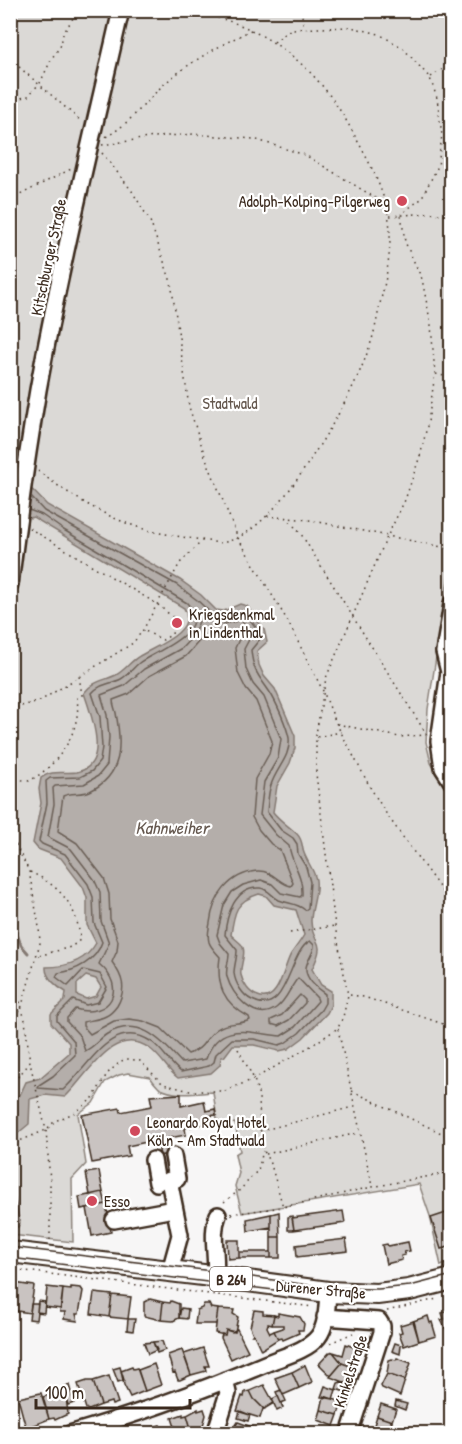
<svg xmlns="http://www.w3.org/2000/svg" width="462" height="1444" viewBox="0 0 462 1444" font-family="'Patrick Hand',sans-serif">
  <style>
    .green { fill: #dbd9d6; stroke: #8b827a; stroke-width: 1.5 }
    .water { fill: #b4aeaa; stroke: #847972; stroke-width: 1.5; fill-rule: evenodd }
    .lines { fill: none; stroke-linecap: round; stroke-linejoin: round }
    .shore { stroke: #6b5f56; stroke-width: 1.5 }
    .stream { stroke: #847972; stroke-width: 3 }
    .building { fill: #c9c3c1; stroke: #3b2a1e; stroke-width: 1.5 }
    .minor-casing { stroke: #3b2a1e; stroke-width: 20 }
    .major-casing { stroke: #3b2a1e; stroke-width: 24 }
    .path { stroke: #3b2a1e; stroke-width: 1.5; stroke-dasharray: 1.5 4.5; stroke-linecap: butt }
    .minor { stroke: #fff; stroke-width: 15 }
    .major { stroke: #fff; stroke-width: 20 }
    .tram { stroke: #3b2a1e; stroke-width: 1.5 }
    .poi-dot { fill: #d1495b; stroke: #fff; stroke-width: 2 }
    .labels { text-anchor: middle; dominant-baseline: central; stroke-width: 4.5; stroke-linejoin: round; paint-order: stroke }
    .shield { fill: #fff; stroke: #766a62; stroke-width: 1.5 }
    .shield-label { font-size: 15px; font-weight: bold; fill: #3b2a1e }
    .poi-label { font-size: 16px; fill: #3b2a1e; stroke: #fff; text-anchor: start }
    .street-label { font-size: 16px; fill: #3b2a1e; stroke: #fff }
    .park-label { font-size: 16px; fill: #63564c; stroke: #fff }
    .water-label { font-size: 18px; font-style: italic; fill: #65584f; stroke: #fff }
  </style>
  <rect width="100%" height="100%" fill="#f7f6f6"/>
  <filter id="ink" filterUnits="userSpaceOnUse"><feTurbulence type="fractalNoise" baseFrequency=".0167" numOctaves="2"/><feDisplacementMap in="SourceGraphic" scale="12" xChannelSelector="R" yChannelSelector="G"/><feConvolveMatrix kernelMatrix="1 2 1 2 8 2 1 2 1" color-interpolation-filters="sRGB"/></filter>
  <g filter="url(#ink)">
    <path class="green" d="M11,11H451L452,554L428,709L426,742L431,763L452,797L451,1262L441,1266L430,1216L419,1184L242,1213L235,1186L239,1173L235,1154L240,1151L235,1123L218,1126L213,1092C197,1093 174,1097 159,1088C156,1085 152,1080 150,1077L128,1073L119,1075L105,1082L93,1103L78,1114L86,1164L72,1179L73,1242L11,1235Z"/>
    <path class="water" d="M11,468L47,505L180,580L201,595L216,610L224,611L240,604L247,606L264,629L267,642L257,651L259,665L264,676L275,689L295,736V748L290,763L277,786L273,812C280,821 289,826 297,834C302,839 302,844 303,850C306,861 314,869 316,880C318,894 311,908 311,921C312,947 328,937 312,969L321,985L331,991V1005L327,1013L303,1038L288,1049L279,1051L254,1045H233L224,1057H221L220,1065L211,1073L178,1078C167,1070 161,1056 149,1048C113,1023 86,1078 65,1097L45,1095L30,1099L29,1124L11,1139L10,1099L20,1095L26,1082L40,1078L69,1053V1043L51,1023V1014L65,1000L66,992C57,987 45,977 46,967C66,967 86,961 96,943L87,925V898L83,887L61,858L38,849L33,843L41,803L39,789L41,778C52,769 64,774 77,772C111,765 91,714 84,693C93,681 103,681 116,675C125,670 130,662 138,657C153,647 198,632 184,608L33,517L30,518L11,504ZM259,894L266,896L274,905L296,910L304,935C300,942 295,948 291,954C284,965 279,1005 258,996C249,993 243,984 241,975C239,966 248,952 241,944C238,941 234,938 231,935C234,912 236,901 259,894ZM86,976L96,979L101,987L96,996L86,999L77,995V984Z
      M10,1191L14,1196L20,1223L18,1227H11Z"/>
    <g class="lines">
      <path class="shore" d="M29,510L42,515L62,529L187,603C213,632 155,651 139,663C133,668 128,675 121,679C111,684 99,684 92,693L100,717L102,747L100,761L92,771L80,777L50,778L46,781L47,803L39,841L42,844L65,854L88,884L93,897L94,923L102,942C96,961 76,971 58,973L56,977L68,986L83,970L100,974L107,987L98,1002L86,1005L73,1000L57,1016V1021L74,1041L75,1055L53,1076L39,1085L38,1088L63,1090C87,1070 111,1015 152,1042C163,1050 170,1064 181,1072L209,1066L214,1062L216,1054L232,1039H254L279,1045L285,1043L299,1033L321,1010L325,1003V994C317,989 305,978 306,968C307,959 314,954 314,945L310,941C288,952 288,1019 252,1000C243,996 235,983 234,973C234,966 237,958 237,950L225,935C226,916 235,886 260,888C269,889 272,897 279,900C289,904 297,903 305,910L308,908L310,882L306,867L298,854L297,844L293,838L281,830L267,812C268,804 268,793 271,785C276,768 291,757 289,738C287,727 276,701 269,691C258,675 253,671 251,650L260,639L258,630L244,612L225,617L214,616L197,600L177,585L44,511L31,497
        M203,618C217,627 226,624 241,620L252,634L244,649L246,669L253,684L264,697L281,739L278,758L264,782L260,815L276,835L289,846C292,865 303,874 302,895L300,897L281,893L272,884L261,880L243,885L232,892L224,905L217,935L220,943L229,954C229,961 225,970 227,977C232,995 255,1023 276,1008C287,1000 290,987 298,978L317,998L318,1001L295,1027L281,1036C250,1033 219,1020 206,1059L182,1063C162,1042 140,1014 107,1034C99,1039 93,1048 85,1051L80,1036L67,1022V1018L75,1009C110,1019 128,988 99,964L109,943L101,921L100,892L94,879L71,849L48,837L54,804L53,788L55,786L84,784L98,776L107,765L109,737L107,715L101,695L124,686L144,669L182,648L193,636L200,619Z
        M238,631L241,635L235,648L238,673L246,689L256,701L272,741L269,754L255,779L252,817L259,830L271,844L280,850L293,883L291,886C279,884 273,870 257,871C229,874 213,897 210,923C209,929 207,935 209,942C211,948 216,952 220,957C216,985 223,1003 249,1017L250,1020C240,1025 227,1021 217,1029C204,1038 205,1049 188,1054L161,1028L143,1021L129,1019L114,1021L90,1034L83,1026V1022C90,1020 99,1020 106,1016C111,1014 114,1010 117,1006C127,989 123,977 112,962L117,951L118,941L110,919L109,894L104,878L77,843L58,831L63,796C71,792 81,795 90,791C123,775 122,745 116,713C115,708 113,705 113,700L129,694L149,676L186,656L207,632L225,634Z
        M300,995L305,1000V1003L289,1020L278,1026L271,1024V1020L282,1015Z"/>
      <path class="stream" d="M10,914L21,945L28,953"/>
    </g>
    <path class="building" d="M181,1094V1106L204,1101L206,1111L215,1109L216,1115L207,1116L208,1123L185,1128L186,1135L163,1139L166,1154L160,1156L157,1140L127,1146L129,1156L92,1163L82,1115L120,1108L121,1112L152,1106L150,1096Z
      M99,1171L103,1192L90,1195L86,1173Z
      M103,1192L106,1204L81,1209L79,1197Z
      M106,1204L111,1232L92,1236L87,1208Z
      M343,1211L345,1223L294,1230L292,1218Z
      M452,1211V1246L441,1249L431,1218Z
      M279,1212L280,1237H271V1214Z
      M271,1214V1227L248,1231L247,1219Z
      M292,1216L294,1230H288V1217Z
      M271,1237H280V1258H271Z
      M346,1239L348,1251L297,1257L296,1245Z
      M227,1240H239V1258L228,1259Z
      M408,1242L410,1251L404,1252L405,1255L401,1256L402,1260L386,1264L382,1245L387,1244L388,1246Z
      M239,1252H271V1258H239Z
      M14,1283L34,1286L30,1313L10,1310Z
      M47,1287L63,1289L61,1309L45,1307Z
      M71,1287L81,1288L83,1291L79,1314H76L78,1321L64,1319L65,1312H60L63,1289L71,1290Z
      M94,1293L112,1295L109,1317L91,1314Z
      M112,1295L131,1297L128,1319L109,1317Z
      M150,1299L163,1302L161,1320L144,1316V1302Z
      M38,1301L45,1302L44,1313L37,1312Z
      M171,1301L179,1304V1318L173,1321L161,1320L163,1302L170,1303Z
      M31,1304H38L36,1320L29,1319Z
      M204,1304H209L211,1308L218,1309L216,1324H195L197,1310L202,1308Z
      M181,1308L188,1309L187,1319L179,1318Z
      M218,1309L234,1310L233,1314L238,1317L235,1332L226,1330L225,1335L215,1333Z
      M254,1310L263,1311V1314L274,1315L272,1325L268,1324L267,1327L270,1333L274,1331L278,1339L261,1350L254,1335H252L253,1334L250,1327Z
      M452,1310V1334L449,1335L441,1320L444,1319L442,1313Z
      M278,1313L300,1317L304,1324L303,1330H298L299,1333L283,1340L282,1338L278,1339L274,1331L283,1328V1325H272L274,1315L278,1316Z
      M428,1316L430,1323L432,1322L436,1336L419,1341L413,1321Z
      M128,1319H135L133,1331L127,1330Z
      M414,1321L419,1341L404,1346L399,1333L402,1332L400,1325Z
      M237,1329L248,1351L231,1359L221,1338L222,1334L225,1335L226,1330L232,1332Z
      M162,1341L165,1350L157,1353L153,1342Z
      M153,1342L157,1350L148,1354L144,1343Z
      M395,1343L401,1345L400,1354L392,1351Z
      M346,1344L358,1349L353,1367L342,1363L333,1352L343,1355Z
      M203,1348L209,1366H205L206,1371L191,1375L184,1354Z
      M182,1350L191,1375L180,1380H178L175,1372L173,1373L168,1355Z
      M330,1352H333L342,1363L331,1376L319,1364Z
      M397,1358L411,1363L405,1380L387,1374L389,1360L392,1359L396,1360Z
      M342,1363L353,1367L347,1383L330,1377Z
      M154,1364L161,1385L145,1391L138,1370Z
      M305,1365L312,1382L299,1388L292,1372Z
      M120,1367L124,1380L118,1382L113,1369Z
      M132,1367L133,1369L137,1368L145,1391L130,1397L124,1385L121,1371Z
      M292,1372L299,1388L283,1395L275,1378Z
      M387,1374L405,1380L400,1396L382,1388L381,1386Z
      M109,1376L118,1403L112,1405L111,1402L101,1405L93,1381Z
      M87,1381H93L101,1405L89,1410L86,1409L78,1384Z
      M341,1382L347,1385L345,1392L336,1389L338,1383Z
      M69,1385L74,1403L68,1405L63,1387Z
      M264,1385L274,1403L264,1409L254,1399L250,1391Z
      M325,1386L336,1390L333,1399L321,1397Z
      M281,1390L286,1401L281,1403L276,1392Z
      M62,1391L63,1397H66L68,1414L55,1420L54,1418L49,1419L43,1397Z
      M250,1391L254,1399L264,1409H263L260,1418L237,1411L242,1396L244,1397L245,1392Z
      M41,1393L49,1419L26,1428L18,1398Z
      M278,1396L283,1408L277,1411L272,1399Z
      M324,1396L342,1402L338,1415L321,1410Z
      M396,1401L407,1404L405,1410L395,1406Z
      M381,1404L396,1409L392,1421L377,1416Z
      M198,1409V1411L204,1409L206,1415L202,1429L192,1432L187,1415Z
      M321,1410L338,1415L334,1426L318,1420Z
      M240,1411L250,1415L248,1421L238,1418Z
      M183,1414V1416L187,1415L192,1432L178,1434L175,1427L172,1418Z
      M377,1416L392,1421L389,1430L386,1429L385,1434H371Z
      M238,1422L260,1430L258,1434H234V1428Z
      M160,1425L163,1434H142L141,1431Z"/>
    <g class="lines">
      <defs>
        <path id="minor" d="M10,584C18,519 27,455 38,390C61,263 92,137 121,10
          M452,604L444,652L449,672L439,741L443,768L452,782
          M173,1156L177,1179
          M153,1160L157,1183
          M169,1180L180,1235L170,1271
          M114,1220L174,1209
          M215,1277C218,1256 210,1235 218,1215
          M325,1317L379,1321L382,1326V1332L349,1434
          M69,1434C136,1415 201,1391 265,1364C281,1357 307,1351 318,1337C327,1326 327,1306 328,1292
          M215,1434L228,1393L225,1380"/>
        <path id="major" d="M10,1252L203,1275L328,1292L377,1294L409,1290L452,1279"/>
      </defs>
      <use href="#minor" class="minor-casing"/>
      <use href="#major" class="major-casing"/>
      <path class="path" d="M301,10L304,27
        M274,42L291,29L351,27L379,34L403,48L430,78L437,98L442,135L438,166L421,199L401,214
        M10,59L82,122
        M431,77L452,63
        M10,101L28,96L40,83L52,58L61,45L63,34L78,10
        M106,137C128,125 143,105 161,87C187,63 219,46 251,30
        M102,145L155,137L194,134L254,139L305,155L384,203
        M102,153L132,191L150,221L171,282L189,407L205,456L238,538L287,620L323,691L336,723L370,787L387,815L452,905
        M10,200L71,169
        M390,216L430,213L452,216
        M436,374L452,378
        M10,433L15,443
        M10,442L16,448
        M38,471C72,497 109,520 151,531C173,536 197,539 219,543C255,540 292,489 310,460C333,425 355,388 369,348C376,330 378,310 383,291C388,270 393,237 388,215C383,189 370,163 357,140C331,90 303,57 253,31C235,21 212,17 193,10
        M267,516L309,520L452,549
        M286,517L301,534L427,735
        M29,528L157,604L175,619L172,634L163,640L143,630
        M10,709L40,701L133,643L143,630L180,563L203,540
        M337,724L399,737L426,735
        M317,737L341,732
        M10,778L29,781C58,766 82,731 77,698L82,695L79,676
        M10,834L29,871L39,927L40,943L21,1009L10,1019
        M30,872C59,885 78,906 80,940L71,947L38,956
        M290,933L334,926
        M10,967L25,1020L30,1063L46,1130L50,1181V1241
        M350,995L364,997L452,1027
        M449,1027L452,1035
        M338,1029L372,1186
        M238,1049L254,1079L259,1096L260,1131L264,1151L272,1168L283,1207
        M10,1086L29,1064
        M352,1091L452,1138
        M260,1131L353,1107
        M10,1145L46,1130L55,1121L76,1112L93,1098L107,1074L121,1061L128,1059L140,1061L163,1084L190,1091H225L254,1079L314,1044L338,1028L343,1017L348,995L335,926L316,774V734L326,678L387,537L405,500L421,453L428,422L435,374L431,325L422,279L405,242L401,214
        M266,1154L358,1133
        M224,1202L240,1190L258,1170L263,1151
        M231,1214L283,1207L372,1187L452,1172
        M10,1269L313,1307
        M387,1311L437,1299
        M330,1343L353,1333"/>
      <use href="#minor" class="minor"/>
      <use href="#major" class="major"/>
      <path class="tram" d="M10,1247L204,1270L329,1288L378,1289L410,1286L452,1275
        M10,1258L299,1293"/>
    </g>
  </g>
  <g class="poi-dot">
    <circle cx="402" cy="201" r="6"/>
    <circle cx="177" cy="623" r="6"/>
    <circle cx="135" cy="1131" r="6"/>
    <circle cx="92" cy="1201" r="6"/>
  </g>
  <g class="labels">
    <rect class="shield" x="210" y="1267" width="42" height="24" rx="4.5"/>
    <g class="shield-label">
      <text x="231" y="1279">B 264</text>
    </g>
    <g class="poi-label">
      <text x="390" y="201" text-anchor="end">Adolph-Kolping-Pilgerweg</text>
      <text x="189" y="614">Kriegsdenkmal<tspan x="189" dy="18">in Lindenthal</tspan></text>
      <text x="147" y="1122">Leonardo Royal Hotel<tspan x="147" dy="18">Köln - Am Stadtwald</tspan></text>
      <text x="104" y="1201">Esso</text>
    </g>
    <g class="street-label">
      <text transform="translate(48 257) rotate(-78)">Kitschburger Straße</text>
      <text transform="translate(321 1289) rotate(5)">Dürener Straße</text>
      <text transform="translate(350 1371) rotate(-72)">Kinkelstraße</text>
    </g>
    <g class="park-label">
      <text x="230" y="403">Stadtwald</text>
    </g>
    <g class="water-label">
      <text x="172" y="827">Kahnweiher</text>
    </g>
  </g>
  <rect width="462" height="1444" fill="none" stroke="#fff" stroke-width="36"/>
  <rect x="18" y="18" width="426" height="1408" fill="none" stroke="#3b2a1e" stroke-width="2" filter="url(#ink)"/>
  <path d="M36 1399v9h154v-9" fill="none" stroke="#3b2a1e" stroke-width="3"/>
  <text x="45" y="1399" font-size="18" fill="#3b2a1e" stroke="#ffffff" stroke-width="4.5" paint-order="stroke">100 m</text>
</svg>
